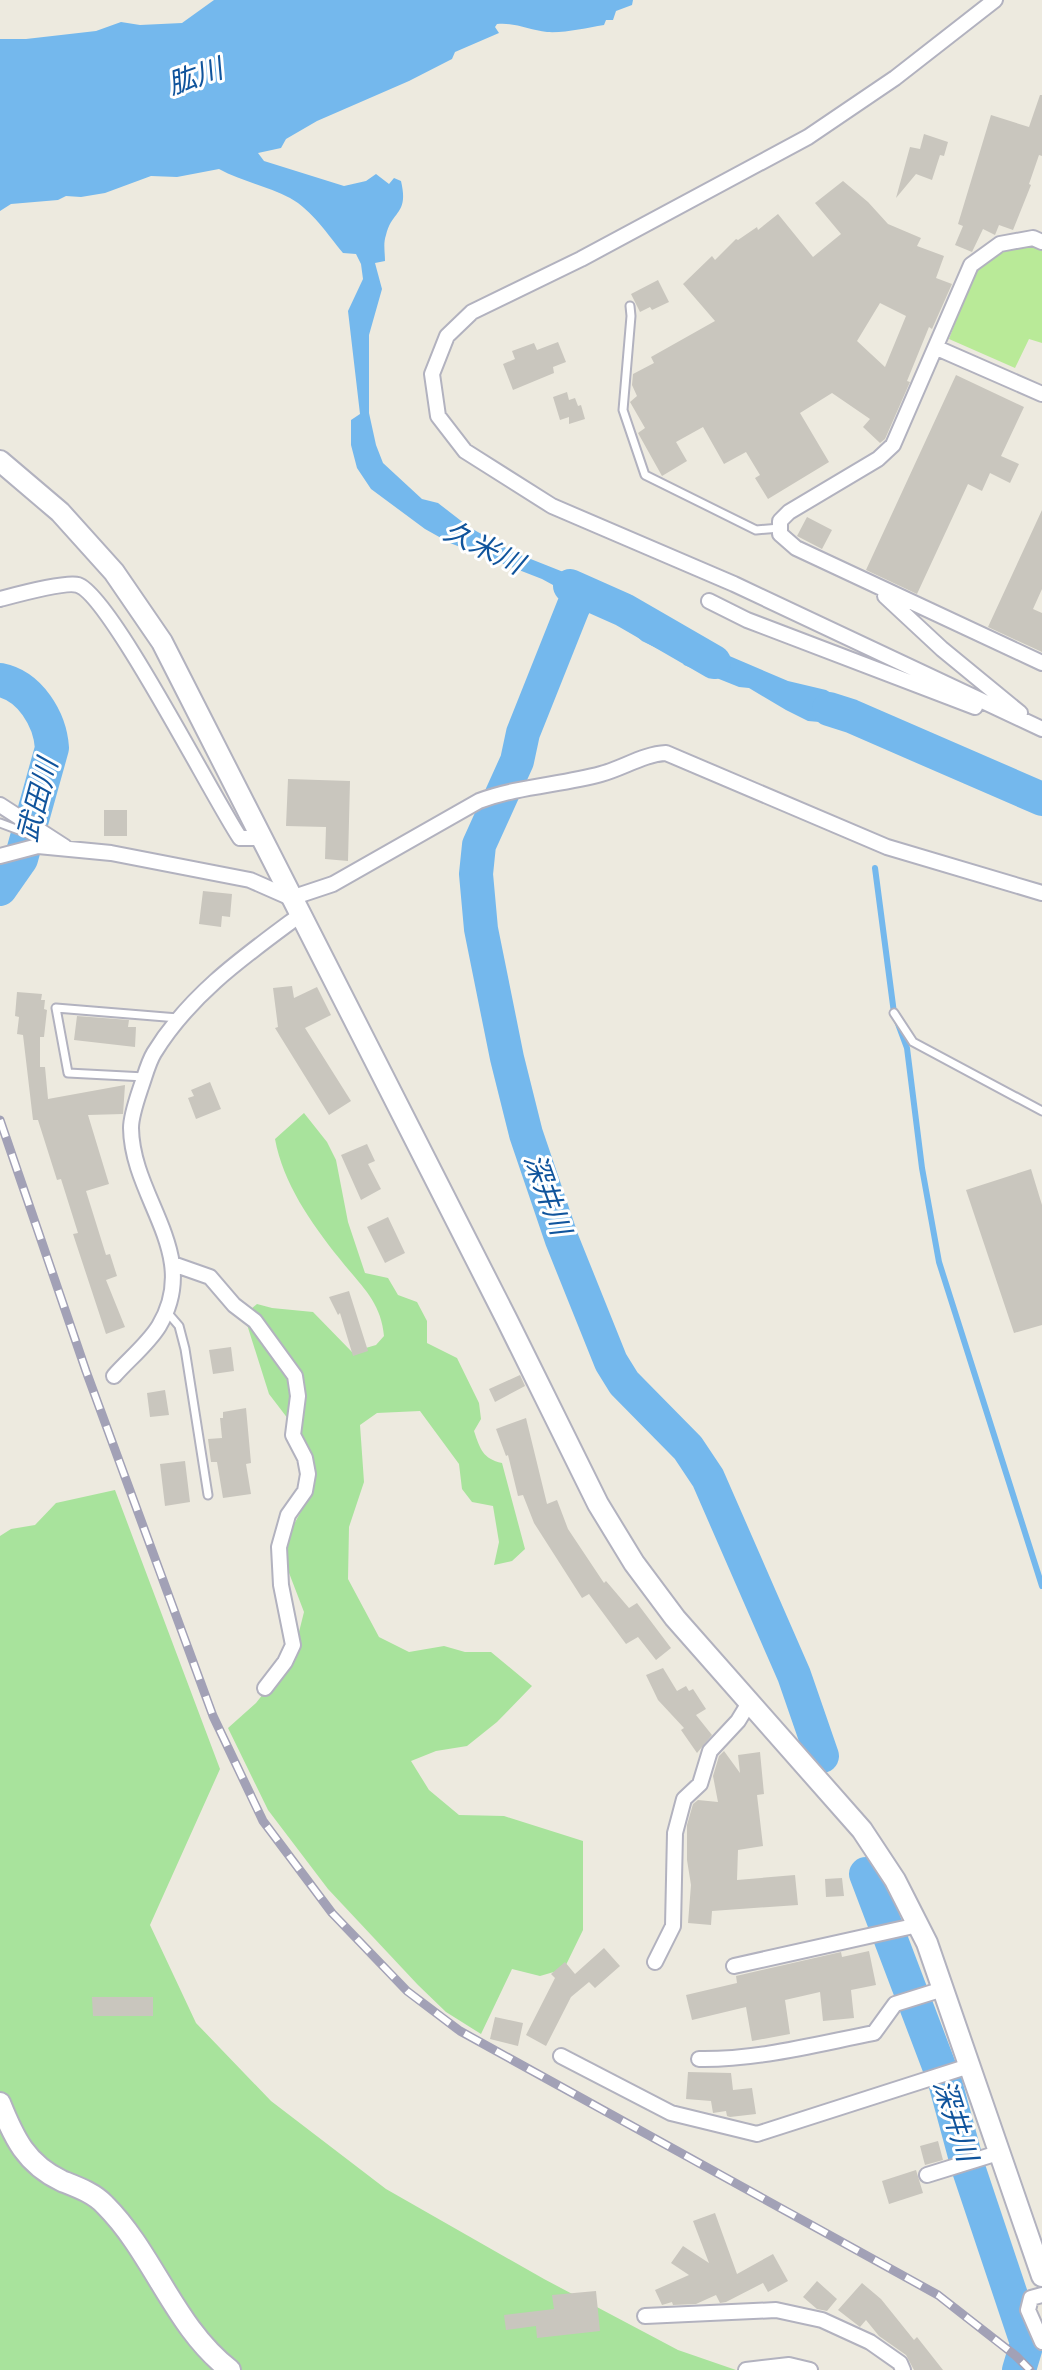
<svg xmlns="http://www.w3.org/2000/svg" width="1042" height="2370" viewBox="0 0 1042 2370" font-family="Cabin,'Noto Sans JP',sans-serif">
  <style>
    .green { fill: #a8e39c }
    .pitch { fill: #b9ea98 }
    .water { fill: #74b8ed }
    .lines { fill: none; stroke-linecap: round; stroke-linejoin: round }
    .stream { stroke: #74b8ed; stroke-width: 6 }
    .river { stroke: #74b8ed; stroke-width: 34 }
    .building { fill: #c9c6be; fill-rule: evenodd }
    .lane-casing { stroke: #b2b2bf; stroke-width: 11 }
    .street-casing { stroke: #b2b2bf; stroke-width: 18 }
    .secondary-casing { stroke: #b2b2bf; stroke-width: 24 }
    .lane { stroke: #fff; stroke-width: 7 }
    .street { stroke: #fff; stroke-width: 14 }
    .secondary { stroke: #fff; stroke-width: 20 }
    .rail-casing { stroke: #a2a1b6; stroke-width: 9 }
    .rail { stroke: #fff; stroke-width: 6; stroke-dasharray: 18; stroke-linecap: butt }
    .labels { text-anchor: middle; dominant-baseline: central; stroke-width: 6; stroke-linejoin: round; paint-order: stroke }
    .water-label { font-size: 28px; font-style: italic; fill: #10549c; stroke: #fff }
  </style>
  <rect width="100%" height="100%" fill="#edeadf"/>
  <path class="green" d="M304,1113L327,1142L336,1160L348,1222L365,1273L388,1278L398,1295L417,1302L427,1321V1343L457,1358L479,1403L481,1419L474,1431C480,1449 483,1459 502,1463L525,1549L512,1561L494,1565L499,1542L493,1506L472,1502L462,1489L459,1464L420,1411L377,1413L360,1425L364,1482L349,1527L348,1579L379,1637L409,1652L444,1646L465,1652H491L532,1686L497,1722L467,1746L436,1751L411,1761L429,1790L459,1815L504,1816L583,1841V1930L564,1969L540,1976L512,1969L481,2034L446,2012L418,1985L328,1889L268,1810L228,1728L256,1703L293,1656L304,1612L286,1565L287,1537L310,1495L313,1462L295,1428L269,1394L244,1315L257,1304L272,1308L313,1312L352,1352L376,1345L384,1336C381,1301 360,1285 339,1258C311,1223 283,1183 275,1139Z
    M115,1490L220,1769L150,1925L196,2023L271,2101L386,2189L544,2279L678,2350L736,2370H0V1536L11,1529L35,1525L56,1503Z"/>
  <path class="pitch" d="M1032,245H1042V343L1029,339L1015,368L949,339L976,268L991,255Z"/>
  <path class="water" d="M214,0H633L632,5L616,11L613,20H606L604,25C586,28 566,33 547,32C530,30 514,22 497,24L495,27L499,33L455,52L452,59L409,81L317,121L286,139L281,148L258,153L264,161L344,186L366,181L376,174L389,184L394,178L401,181C409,215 392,210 386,235C383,243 385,253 385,261L375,263L382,289L369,335V413L376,445L383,463L422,499L438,503L469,527L513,552L571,575L636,622L654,640L665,641L695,635L706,640V646L788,681L826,690L880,721L878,724L861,730L842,724L808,721L786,710L749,688L739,687L684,665L681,660L642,641L611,614L594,606L569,642L553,634L564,591L542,579L450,543L425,529L371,489L357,468L351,445V420L360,414L348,311L363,279L361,264L356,254L343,253C328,235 312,210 290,198C267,186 241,181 219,169L177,177L151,176L105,193L81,197L66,196L58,200L11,204L0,211V39H26L96,31L121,22L140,25L182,23Z"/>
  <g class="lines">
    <path class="stream" d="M875,868L894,1013L907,1048L922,1168L939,1262L1042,1586"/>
    <path class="river" d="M570,586L624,610L714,662
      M578,595L523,733L517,761L479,845L476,874L481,929L507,1058L526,1134L562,1240L611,1362L624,1383L688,1448L708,1478L794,1675L822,1756
      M0,680C30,686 50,719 52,748L21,859L0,889
      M829,709L851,716L1042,799
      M866,1874L945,2082L968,2167L1027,2343L1019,2370"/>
  </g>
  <path class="building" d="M1040,95H1042V156L1039,155L1029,184L1031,185L1013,230L999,225L995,235L983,229L972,252L955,245L963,226L958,224L991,115L1029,127Z
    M924,134L948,142L944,156L940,155L932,180L916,174L896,198L910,147L920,149Z
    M843,181L868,202L888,224L921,238L917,246L944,256L936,278L952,284L932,329L929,327L907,381L910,382L885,439L880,443L863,427L870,419L832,393L800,413L829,462L768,499L755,478L760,475L746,452L724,464L703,427L676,442L687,461L662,476L638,433L645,428L630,402L637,396L632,385L633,374L654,363L651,357L715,321L683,284L712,256L715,260L736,239L738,240L757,227L758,230L778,214L813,257L841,234L815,203ZM880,303L906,316L885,367L857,341Z
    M658,280L669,302L652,310L650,307L640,312L631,294Z
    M558,342L566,362L553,367L554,373L513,390L503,364L515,359L512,351L534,343L537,350Z
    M956,375L1024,407L1001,456L1019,464L1010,483L990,473L982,491L968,484L917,594L866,570Z
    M567,392L569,400L575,398L578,406L581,405L585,419L569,424V417L560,420L553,397Z
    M1042,510V589L1033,609L1042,613V652L988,627Z
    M807,517L832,530L822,549L797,536Z
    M288,779L350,781L348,861L325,859L326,827L286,826Z
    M104,810H127V836H104Z
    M203,891L232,894L230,917L222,916L221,927L199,924Z
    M292,986L294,998L317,987L331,1015L305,1028L351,1101L329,1115L275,1028L278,1027L273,988Z
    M17,992L42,994L41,1000H45L44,1009L47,1010L44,1037H40V1067H45L48,1099L125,1085L123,1114L88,1115L109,1184L86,1191L106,1255L110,1254L117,1276L106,1280L125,1327L106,1334L73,1234L78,1233L61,1179L57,1180L38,1120H33L23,1035L17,1034L19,1017L15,1016Z
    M77,1016L129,1020L128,1027H136L135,1047L74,1040Z
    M210,1082L221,1109L196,1119L188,1098L194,1096L191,1090Z
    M367,1144L375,1161L368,1164L381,1189L361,1200L341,1155Z
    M1031,1169L1042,1205V1325L1014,1333L966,1190Z
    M388,1217L405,1253L385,1263L367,1227Z
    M349,1291L368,1351L353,1356L340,1313L338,1315L329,1297Z
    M231,1347L234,1371L213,1374L209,1350Z
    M520,1375L525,1386L495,1402L489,1389Z
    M165,1390L169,1415L150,1417L147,1393Z
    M246,1408L251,1463L246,1464L251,1494L223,1498L217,1462H211L208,1439L222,1438L220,1418H223V1412Z
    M526,1418L547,1504L557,1500L568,1529L604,1583L606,1581L629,1608L637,1603L671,1648L656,1660L638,1637L626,1644L589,1594L582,1598L534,1523L523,1495L518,1496L508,1455L506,1456L496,1429Z
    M185,1461L190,1502L165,1506L160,1464Z
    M663,1668L677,1691L686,1686L689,1691L693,1689L706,1709L696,1715L712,1735L697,1753L681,1730L684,1728L658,1700L646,1675Z
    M724,1751L740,1773L738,1755L760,1752L764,1794L757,1795L763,1846L738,1850L737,1880L795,1875L798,1905L712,1911L711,1925L688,1923L691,1885L687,1860V1825L693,1804L698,1800L718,1802L713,1776L719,1756Z
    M842,1878L844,1896L826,1897L825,1879Z
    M604,1948L620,1966L595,1988L589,1982L571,1997L546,2046L526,2035L555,1978L551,1974L565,1962L575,1974Z
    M869,1951L876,1985L851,1990L854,2018L823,2021L820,1992L785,2000L790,2034L752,2041L746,2007L692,2020L686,1995L737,1983L736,1976L841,1952L842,1957Z
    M92,1997H153V2016H93Z
    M495,2017L523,2023L518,2046L490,2039Z
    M688,2072L731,2073L733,2090L752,2088L756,2114L730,2117L727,2116L726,2111L713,2113L711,2101L686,2099Z
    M938,2141L943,2160L925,2165L920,2146Z
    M916,2170L923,2193L889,2204L882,2181Z
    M715,2213L737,2274L773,2254L788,2281L768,2292L763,2283L726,2302L720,2303L716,2295L696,2304L673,2305L672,2302L662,2305L655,2290L689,2275L671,2263L683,2246L709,2263L693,2221Z
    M817,2281L837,2299L827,2311L817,2309L803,2297Z
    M862,2283L881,2299L914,2340L917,2337L943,2370H914L906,2355L879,2336L866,2320L860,2327L838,2310Z
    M596,2291L600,2331L537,2338L536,2326L506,2330L504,2315L554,2309L552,2295Z"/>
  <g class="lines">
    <defs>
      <path id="lane" d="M630,306L631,316L623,410L645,475L756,530L780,528
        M0,823L40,838
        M894,1013L913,1042L1042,1111
        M145,1077L68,1073L56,1008L178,1018
        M167,1312L179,1326L185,1349L208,1495"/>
      <path id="street" d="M995,0L895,78L808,137L581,259L472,312L447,336L432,374L438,416L465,451L552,506L734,584L1042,729
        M1042,242L1033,238L1000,244L971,265L893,445L878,459L789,512L780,521V534L796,548L1042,663
        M937,348L1042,394
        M885,596L942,649L1020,713
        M0,599C15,595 66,581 78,585C110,595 213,798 240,838H262
        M709,601L747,620L975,707
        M0,805L65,847
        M0,856L38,846L111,853L250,880L291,898L333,884L479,801C519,786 561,785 601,774C623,768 644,754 666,753L887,847L1042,893
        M173,1264L210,1277L234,1305L255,1321L295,1376L298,1396L293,1435L305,1458L308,1474L305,1491L288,1515L279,1547L281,1585L293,1645L285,1662L265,1688
        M114,1376C128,1360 148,1344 159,1326C202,1254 132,1199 131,1128C131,1116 137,1099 141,1087C145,1076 148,1063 154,1053C190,994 246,955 300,915
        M655,1962L673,1926L675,1833L684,1799L700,1784L710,1751L738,1721L749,1703
        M734,1966L918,1925
        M561,2056L671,2113L757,2134L969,2066
        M699,2059C757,2060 817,2044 874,2033L895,2004L943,1989
        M927,2175L998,2153
        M1042,2295L1031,2298L1028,2310L1042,2342
        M645,2316L776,2310L822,2320L870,2342L900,2363L903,2370
        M746,2370L789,2365L810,2370"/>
      <path id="secondary" d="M0,461L60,512L114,572L162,642L507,1320L598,1504L634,1563L675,1618L862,1830L895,1880L927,1943L1042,2276
        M0,2103C14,2138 26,2164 62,2181C77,2187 94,2193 105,2205C154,2254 174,2327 230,2370"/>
    </defs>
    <use href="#lane" class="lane-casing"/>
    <use href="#street" class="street-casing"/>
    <use href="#secondary" class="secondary-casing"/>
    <use href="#lane" class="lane"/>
    <use href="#street" class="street"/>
    <use href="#secondary" class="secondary"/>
    <defs>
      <path id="rail" d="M0,1120L86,1371L213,1716L263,1821L332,1913L407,1991L460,2031L938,2295L1016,2356L1030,2370"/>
    </defs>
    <use href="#rail" class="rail-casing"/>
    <use href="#rail" class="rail"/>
  </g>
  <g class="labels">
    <g class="water-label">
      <text transform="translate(195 76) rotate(-19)">肱川</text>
      <text transform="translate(484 547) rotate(26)">久米川</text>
      <text transform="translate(37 800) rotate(-75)">武田川</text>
      <text transform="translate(548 1194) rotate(70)">深井川</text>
      <text transform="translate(956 2120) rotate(72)">深井川</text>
    </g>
  </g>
</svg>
